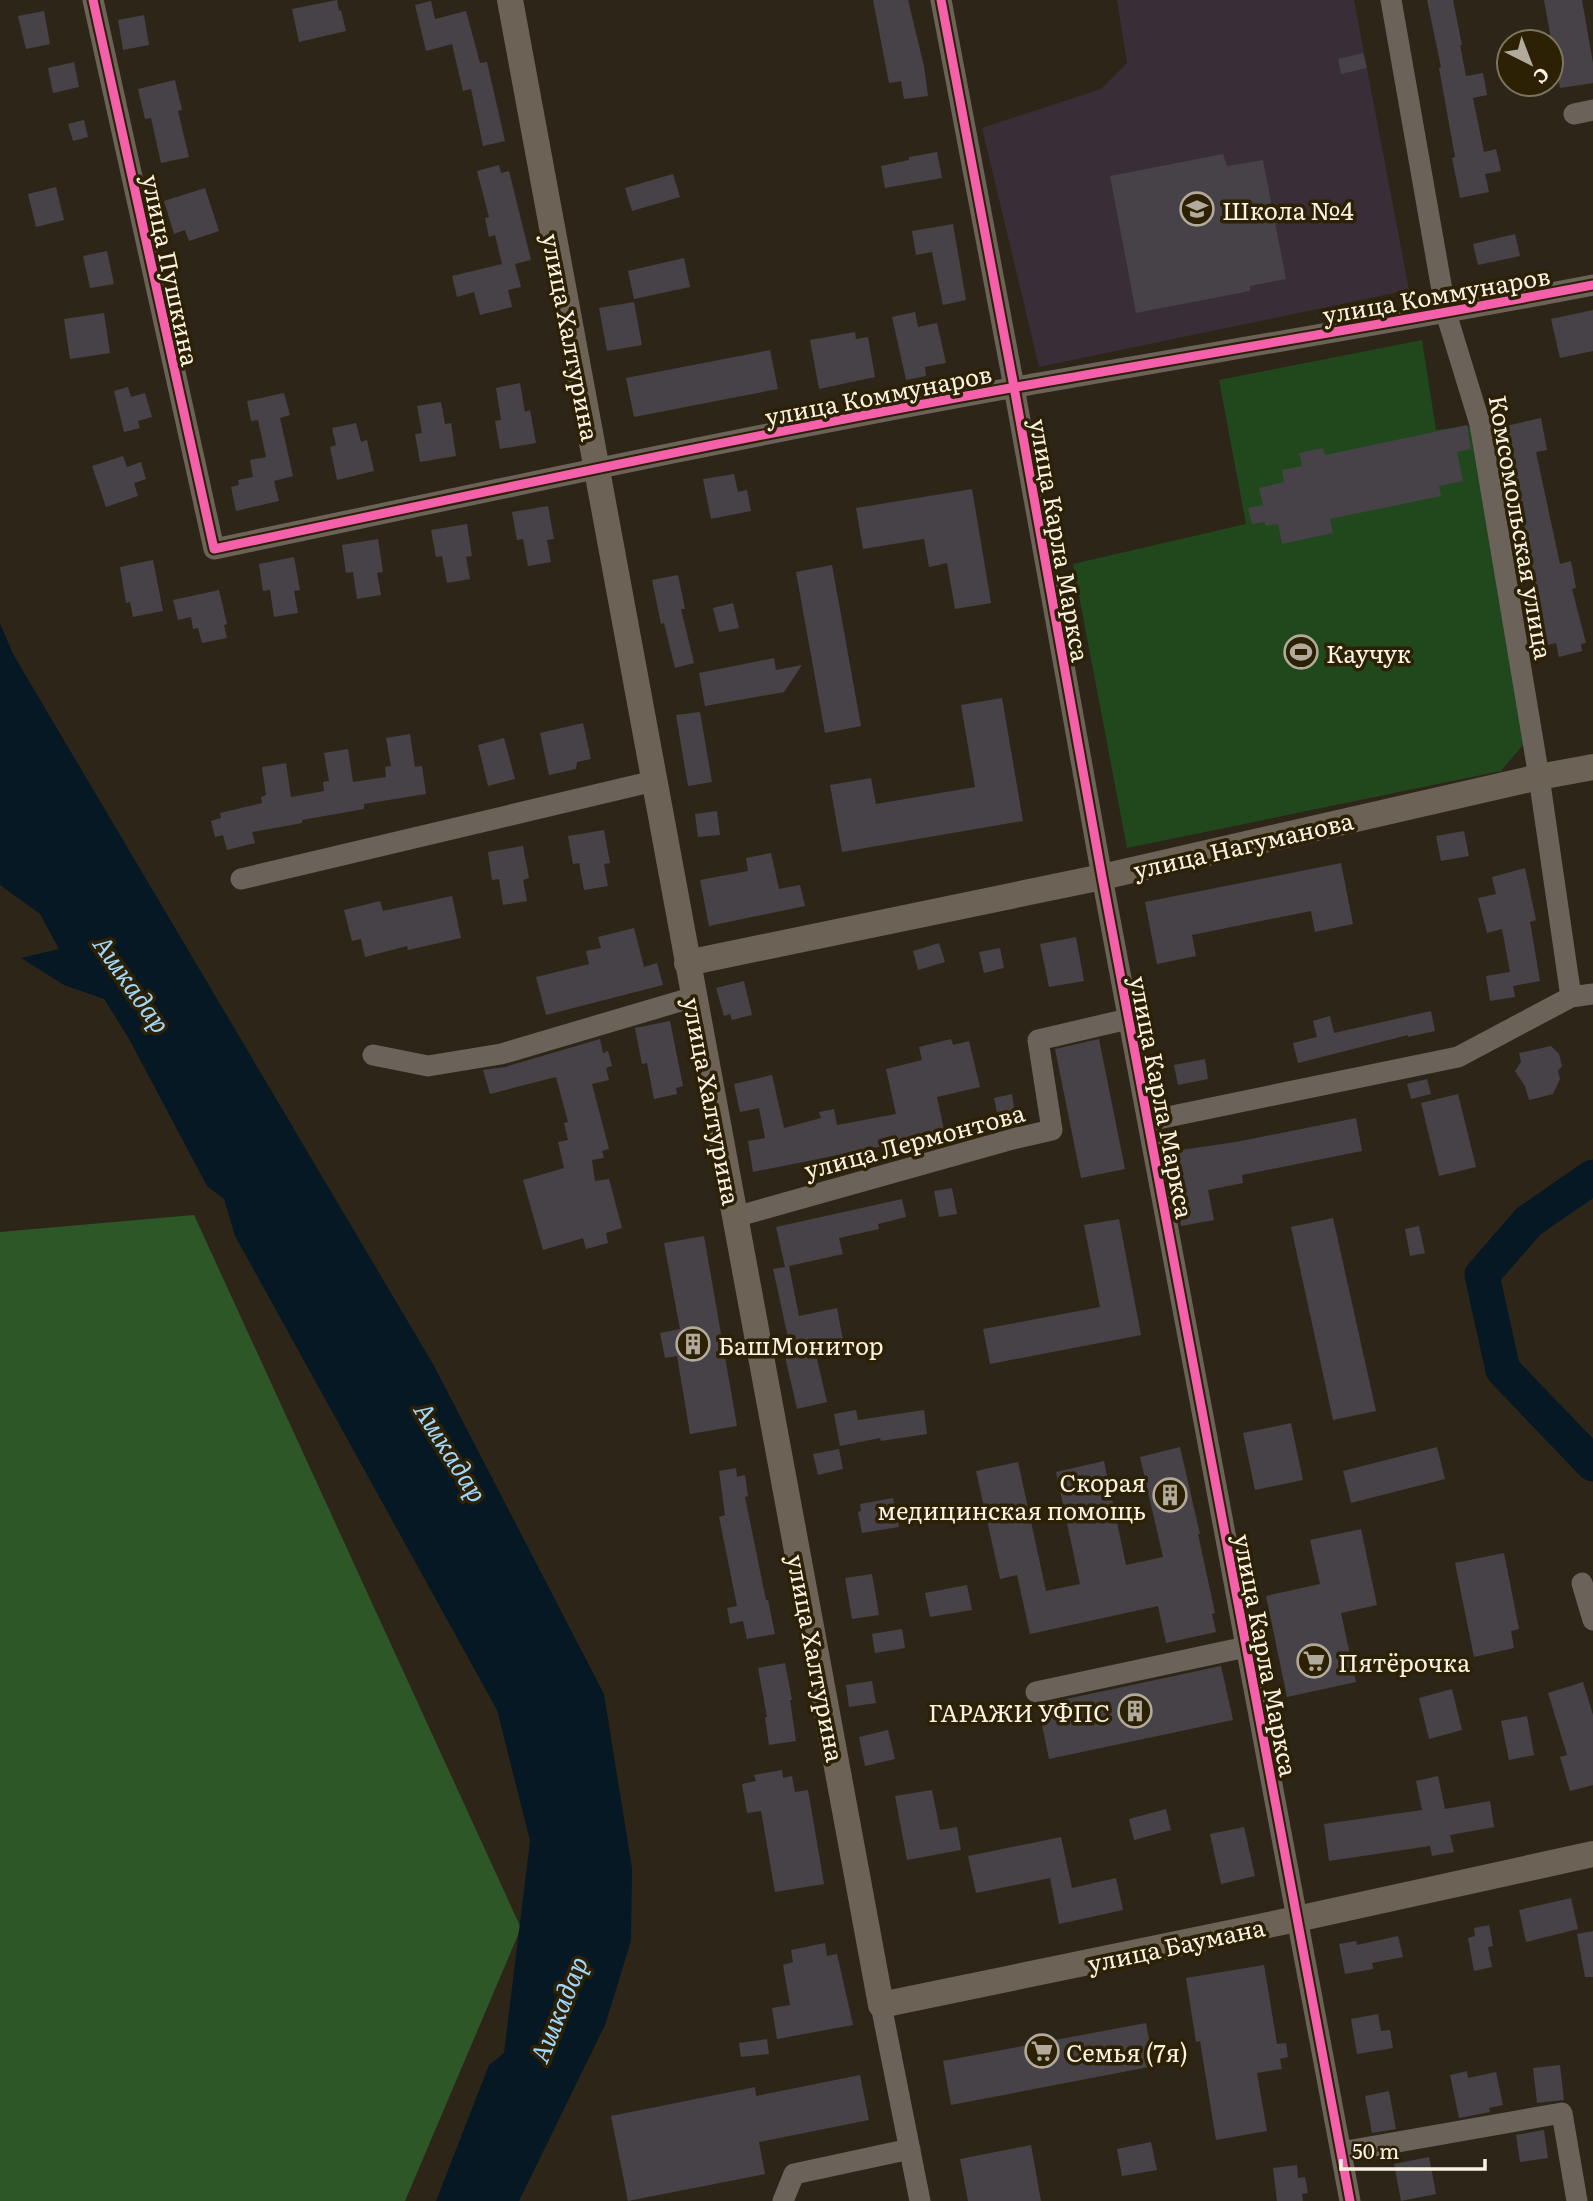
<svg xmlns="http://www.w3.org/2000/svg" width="1593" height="2201" viewBox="0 0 1593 2201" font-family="Literata,serif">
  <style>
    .education { fill: #392d37 }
    .green { fill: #21481c }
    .forest { fill: #2e5728 }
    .water { fill: #061823 }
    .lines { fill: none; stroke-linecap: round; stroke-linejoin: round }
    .river { stroke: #061823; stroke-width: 35 }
    .building { fill: #474247 }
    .minor { stroke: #6b625a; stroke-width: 21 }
    .major { stroke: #6c6256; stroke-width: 26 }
    .cycleway-casing { stroke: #2c2005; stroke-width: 13 }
    .cycleway { stroke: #f560ab; stroke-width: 9 }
    .labels { text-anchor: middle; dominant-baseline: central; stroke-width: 7; stroke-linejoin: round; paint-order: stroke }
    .poi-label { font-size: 24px; fill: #faf2e2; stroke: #2c2005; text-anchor: start }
    .street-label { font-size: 24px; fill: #faf2e2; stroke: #2c2005 }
    .water-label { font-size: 26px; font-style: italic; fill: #a0d7fc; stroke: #2c2005 }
  </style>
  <rect width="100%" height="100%" fill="#2d2618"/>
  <path class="education" d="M1117,0H1354L1409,290L1039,367L982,128L1101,89L1127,63Z"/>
  <path class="green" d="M1422,340L1436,430L1471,426L1528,739L1501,771L1127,848L1073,564L1246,524L1219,380Z"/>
  <path class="forest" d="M194,1215L521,1928L405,2201H0V1232Z"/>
  <path class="water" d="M0,623L13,654L433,1364L604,1694L632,1868L631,1941L605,2025L519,2201H436L489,2065L504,2053L530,1841L497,1710L235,1236L224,1199L207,1186L128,1037L104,999L64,985L21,958L59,949L40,914L0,885Z"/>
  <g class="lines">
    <path class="river" d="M1593,1177L1529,1221L1482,1275L1503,1370L1593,1464"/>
  </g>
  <path class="building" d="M337,0L339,11L341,10L346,31L299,42L292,9Z
    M873,0H908L924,66L928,96L904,99L901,81L889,83Z
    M1427,0H1453L1462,45H1460L1466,76L1483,73L1487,95L1473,98L1484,152L1496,149L1501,171L1485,174L1489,192L1460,198L1452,158L1455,157L1439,68L1441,67Z
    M1544,0H1582L1593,63V83L1560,88Z
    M431,1L435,19L466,11L480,63L487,62L505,141L483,146L471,89L463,91L452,44L426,51L415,5Z
    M44,11L50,44L26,49L18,16Z
    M144,15L149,45L123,50L118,20Z
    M1363,53L1367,68L1341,74L1338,59Z
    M74,62L79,87L53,93L48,68Z
    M175,80L182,110L178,111L189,157L161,163L151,118L145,119L138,89Z
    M84,120L88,137L73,141L68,124Z
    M937,152L942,178L885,188L881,166L909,160V157Z
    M1223,154L1227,166L1263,160L1286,279L1250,286V291L1136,313L1110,176Z
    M499,165L501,173L509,171L531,260L515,264L521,287L508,290L512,307L480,315L474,292L457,297L452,276L502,264L495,235L489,237L485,218L489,217L477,171Z
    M673,174L680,197L632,211L625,188Z
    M56,187L64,220L36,227L28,194Z
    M205,188L219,231L189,241L185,230L174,234L164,201Z
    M953,224L966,300L943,305L932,252L916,255L912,231Z
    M1515,234L1520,256L1478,265L1473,244Z
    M107,251L114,284L90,288L83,256Z
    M684,258L690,287L634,299L628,271Z
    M634,302L642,345L607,351L599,308Z
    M1593,310V351L1560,358L1551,319Z
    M915,312L918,327L937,323L946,363L925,367L926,376L906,380L892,317Z
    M104,313L110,353L70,359L64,319Z
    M855,332L856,339L868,337L875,377L819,389L810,340Z
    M770,350L778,389L634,417L626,378Z
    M520,383L525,412L530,410L536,443L500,449L495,421L501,420L496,388Z
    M128,387L131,397L145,393L152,417L138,421L140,428L124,432L114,391Z
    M284,393L290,415L280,418L293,476L274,481L279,501L236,511L231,487L239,485L238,480L253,477L250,460L266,457L258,420L251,421L247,401Z
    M441,402L445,424L451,423L456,456L420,462L415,434L422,433L417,406Z
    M1541,418L1547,450L1536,452L1560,564L1571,561L1576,588L1572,589L1586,643L1581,644L1582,651L1559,657L1556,643L1548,645L1544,628L1524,523L1501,427Z
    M356,423L361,442L367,440L374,471L337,480L330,447L336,445L332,428Z
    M1467,425L1471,449L1457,452L1463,481L1439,486L1441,496L1330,519L1333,533L1282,544L1278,524L1266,526L1265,522L1252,524L1248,508L1263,505L1259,488L1284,482L1282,470L1302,466L1299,453L1323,448L1325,455Z
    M123,456L127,467L141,462L146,479L134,483L138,496L106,507L92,466Z
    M734,474L738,492L747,490L751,511L711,519L703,479Z
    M972,489L991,603L955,609L947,563L929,567L924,539L863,549L856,508Z
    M548,506L554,539L547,540L551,562L528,566L523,539L517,540L512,512Z
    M467,524L472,556L466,557L470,579L447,583L442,556L436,557L431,530Z
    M378,539L383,572L377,573L381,595L357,599L353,572L346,573L342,545Z
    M294,557L300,590L294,591L298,613L274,617L270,590L263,591L259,564Z
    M153,560L163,611L133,617L130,602L126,603L120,567Z
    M832,565L861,726L825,733L796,572Z
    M678,575L685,609H681L694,663L675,668L664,623L661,624L652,580Z
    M219,590L227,624L224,625L227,638L202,643L198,628L193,629L191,617L178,620L173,600Z
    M733,603L739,628L719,632L713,608Z
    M774,658L776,670L802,665L784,692L705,706L699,673Z
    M1002,698L1023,821L842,852L830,785L871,778L876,804L975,787L961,705Z
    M700,712L712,782L688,786L676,715Z
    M583,723L591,759L577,762L576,769L549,775L540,733Z
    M410,734L415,767L422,766L426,794L364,804V809L302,820V823L252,832L255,843L227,850L223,835L215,837L211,821L221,818L220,813L262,803L261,797L266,795L262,767L286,763L291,797L324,791L323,782L329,781L324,753L348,749L353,782L386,777L385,767L391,766L386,738Z
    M504,738L515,779L488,786L478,745Z
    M717,811L720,835L698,837L695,814Z
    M604,830L610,863L604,864L608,886L584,890L579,863L573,864L568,836Z
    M1464,831L1469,856L1441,861L1436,836Z
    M523,846L529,878L523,880L527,901L503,905L499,879L492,880L488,852Z
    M771,853L779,889L800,885L805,906L709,926L700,880L748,871L746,858Z
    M1341,863L1353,924L1315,932L1311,911L1192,935L1196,956L1157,964L1145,902Z
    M1525,868L1536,920L1530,922L1540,981L1513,986L1515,997L1490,1001L1486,976L1510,972L1502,929L1487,933L1478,898L1496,894L1492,877Z
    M452,896L461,938L408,950L407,946L365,957L361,939L352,941L344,910L380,901L383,911Z
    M634,928L644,967L657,963L663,985L546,1015L536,977L589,964L586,951L601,948L598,937Z
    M1076,937L1084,981L1049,987L1040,944Z
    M939,943L945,962L918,970L913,951Z
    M1000,948L1004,968L984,973L979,952Z
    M744,981L752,1015L732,1020L730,1014L724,1016L716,988Z
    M1431,1011L1435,1031L1408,1037V1035L1298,1063L1293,1043L1317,1037L1313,1021L1330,1016L1334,1033Z
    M670,1021L683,1086L676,1088L677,1094L654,1099L647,1063L642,1064L635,1028Z
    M600,1039L603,1053L608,1051L612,1066L606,1068L609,1080L592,1084L609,1149L602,1151L604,1158L592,1160L595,1181L609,1179L622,1228L606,1233L608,1243L586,1249L583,1238L543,1250L523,1180L564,1168L558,1142L568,1140L564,1123L568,1122L556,1077L490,1094L483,1070L505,1067Z
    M951,1039L953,1045L969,1041L980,1087L937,1097L944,1130L888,1143V1145L753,1172L748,1141L765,1138L759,1108L740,1112L734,1084L772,1075L784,1128L821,1118L819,1112L834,1109L837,1125L896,1114L886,1069L922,1060L919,1047Z
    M1099,1039L1125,1169L1081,1178L1055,1049Z
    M1551,1046L1559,1054L1562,1066L1558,1071L1560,1079L1553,1094L1529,1100L1525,1086L1515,1071L1521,1062L1519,1053Z
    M1205,1059L1208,1079L1178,1085L1174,1065Z
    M1427,1079L1431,1094L1411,1099L1407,1084Z
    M1012,1094L1015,1115L998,1118L994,1098Z
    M1458,1094L1476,1167L1439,1176L1421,1103Z
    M1356,1118L1362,1151L1242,1175L1243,1183L1208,1190L1214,1220L1181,1226L1167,1152L1236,1142Z
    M952,1188L957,1214L939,1217L934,1191Z
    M902,1199L906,1217L878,1224L879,1229L839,1238L843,1254L789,1266L799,1316L837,1308L843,1340L814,1346L827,1402L797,1409L782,1343L789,1342L773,1269L785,1267L776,1227Z
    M1333,1218L1376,1411L1333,1420L1291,1227Z
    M1119,1219L1141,1335L990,1364L983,1329L1100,1307L1084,1225Z
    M1419,1226L1425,1253L1410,1256L1405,1229Z
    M704,1236L737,1426L690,1434L677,1356L665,1358L660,1333L680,1329L664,1243Z
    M856,1410L858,1420L924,1410L927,1434L881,1441L880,1438L840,1446L834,1414Z
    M1291,1423L1303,1480L1255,1490L1243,1433Z
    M1180,1447L1200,1534H1198L1215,1613L1212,1614L1216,1632L1166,1643L1158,1606L1030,1634L1017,1575L1000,1579L976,1471L1018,1462L1046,1591L1080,1584L1056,1472L1104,1461L1126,1565L1163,1557L1140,1457Z
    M1437,1447L1445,1479L1351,1503L1343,1471Z
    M839,1449L843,1469L818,1475L813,1454Z
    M736,1468L737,1477L745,1475L748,1496L745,1497L766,1600H768L775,1634L747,1639L743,1621L730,1624L727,1608L737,1606L719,1517L725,1515L719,1471Z
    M893,1498L899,1527L862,1533L858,1512L861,1511L860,1504Z
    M1361,1529L1377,1605L1341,1613L1356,1682L1287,1697L1266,1596L1320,1584L1310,1540Z
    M1504,1553L1519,1629L1511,1631L1514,1648L1474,1657L1455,1563Z
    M872,1574L879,1615L852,1619L845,1578Z
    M967,1585L972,1610L930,1617L925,1593Z
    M902,1629L905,1648L875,1653L872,1634Z
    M785,1663L792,1700H790L796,1741L769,1745L765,1717H767L758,1668Z
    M1221,1666L1233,1720L1049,1759L1038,1705Z
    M872,1681L876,1703L849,1707L846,1685Z
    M1583,1682L1593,1715V1785L1570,1791L1560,1757L1567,1755L1548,1693Z
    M1452,1689L1462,1730L1429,1739L1419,1698Z
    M1527,1716L1534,1755L1509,1760L1501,1721Z
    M888,1730L895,1759L865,1766L859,1737Z
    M782,1770L783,1778L792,1776L795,1792L808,1790L824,1884L775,1892L761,1811L747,1813L742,1784L756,1781L754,1775Z
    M1438,1776L1445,1809L1490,1801L1494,1827L1450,1835L1454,1852L1432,1856L1430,1846L1329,1861L1324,1824L1422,1810L1416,1781Z
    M932,1790L940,1830L957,1827L961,1850L907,1860L895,1796Z
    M1166,1809L1171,1830L1134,1840L1129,1819Z
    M1244,1827L1255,1876L1221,1884L1210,1834Z
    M1061,1837L1072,1888L1116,1878L1123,1910L1059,1924L1050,1878L976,1893L968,1856Z
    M1571,1898L1578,1929L1526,1942L1519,1910Z
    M1489,1925L1493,1946L1488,1947L1492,1967L1474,1971L1468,1938L1475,1936L1474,1928Z
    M1593,1931V1977H1585L1577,1934Z
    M1398,1936L1403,1957L1372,1963L1373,1969L1345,1974L1339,1944L1356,1941L1357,1945Z
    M825,1943L827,1956L837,1954L853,2025L777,2039L772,2008L790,2005L783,1965L793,1962L791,1950Z
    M1264,1965L1277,2044L1286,2043L1288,2057L1280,2059L1282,2069L1257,2073L1267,2131L1216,2140L1200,2041L1196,2042L1186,1978Z
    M1378,2014L1381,2031L1390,2030L1393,2048L1357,2054L1351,2019Z
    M1146,2023L1154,2066L951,2105L943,2061Z
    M767,2039L769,2054L741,2057L739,2043Z
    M1560,2065L1564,2100L1537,2103L1533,2068Z
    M1467,2071L1468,2078L1496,2072L1503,2105L1489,2108L1490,2112L1459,2118L1450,2075Z
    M860,2075L869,2120L759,2142L765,2174L628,2201L611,2116L755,2087L756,2096Z
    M1389,2091L1396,2129L1372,2133L1365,2096Z
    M1544,2130L1548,2158L1520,2162L1516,2135Z
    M1151,2142L1157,2170L1122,2176L1117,2149Z
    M1031,2145L1041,2201H968L960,2159Z
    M1429,2157L1436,2194L1401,2201L1394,2164Z
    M1297,2165L1298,2178L1305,2177L1308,2193L1302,2194L1303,2201H1277L1273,2168Z"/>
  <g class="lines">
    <path class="minor" d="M93,0L214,549C481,493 748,435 1016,387C1208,353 1401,322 1593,285
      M941,0L1014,387L1102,877L1350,2201
      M1574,114L1593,110
      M241,879L654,781
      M1571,997L1593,994
      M373,1055L428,1066L501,1054L694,997
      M1148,1121L1458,1057L1571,997L1539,777L1480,424L1446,313L1391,0
      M735,1217L1013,1139L1052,1130L1038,1040L1128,1019
      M1582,1583L1593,1620
      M1036,1692L1246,1647
      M881,2005L920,2201
      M1341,2152L1562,2113L1577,2201
      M783,2201L794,2174L910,2149"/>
    <path class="major" d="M510,0L881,2005L1297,1919L1593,1854
      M687,963L1102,877L1539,777L1593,767"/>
    <defs>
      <path id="cycleway" d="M93,0L214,549C481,493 748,435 1016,387C1208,353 1401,322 1593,285
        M941,0L1014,387L1102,877L1350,2201"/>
    </defs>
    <use href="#cycleway" class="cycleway-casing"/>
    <use href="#cycleway" class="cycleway"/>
  </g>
  <defs>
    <symbol id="school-ring" viewBox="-11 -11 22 22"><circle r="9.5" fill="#2c2005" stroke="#b2ab9b" stroke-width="1.5"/><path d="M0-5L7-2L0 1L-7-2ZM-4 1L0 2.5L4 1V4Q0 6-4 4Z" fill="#b2ab9b"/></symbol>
    <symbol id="stadium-ring" viewBox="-11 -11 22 22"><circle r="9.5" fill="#2c2005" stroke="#b2ab9b" stroke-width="1.5"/><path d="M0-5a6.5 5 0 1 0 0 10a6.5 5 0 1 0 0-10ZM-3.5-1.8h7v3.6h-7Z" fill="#b2ab9b"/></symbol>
    <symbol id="building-ring" viewBox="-11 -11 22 22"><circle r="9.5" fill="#2c2005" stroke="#b2ab9b" stroke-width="1.5"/><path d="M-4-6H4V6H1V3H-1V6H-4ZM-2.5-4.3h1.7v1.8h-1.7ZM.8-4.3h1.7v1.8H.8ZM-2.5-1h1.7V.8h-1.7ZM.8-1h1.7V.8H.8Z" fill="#b2ab9b"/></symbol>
    <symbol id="supermarket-ring" viewBox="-11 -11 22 22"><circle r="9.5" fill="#2c2005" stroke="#b2ab9b" stroke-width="1.5"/><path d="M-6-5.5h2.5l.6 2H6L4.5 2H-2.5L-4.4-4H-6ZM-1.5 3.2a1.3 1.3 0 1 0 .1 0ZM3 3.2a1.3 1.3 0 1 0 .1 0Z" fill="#b2ab9b"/></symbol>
  </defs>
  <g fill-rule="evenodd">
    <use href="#school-ring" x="1178" y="190" width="38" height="38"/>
    <use href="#stadium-ring" x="1282" y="633" width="38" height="38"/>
    <use href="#building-ring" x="674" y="1325" width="38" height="38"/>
    <use href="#building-ring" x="1151" y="1476" width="38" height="38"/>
    <use href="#supermarket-ring" x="1295" y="1642" width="38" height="38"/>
    <use href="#building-ring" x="1116" y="1692" width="38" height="38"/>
    <use href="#supermarket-ring" x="1023" y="2032" width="38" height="38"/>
  </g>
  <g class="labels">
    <g class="poi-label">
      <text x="1222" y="209">Школа №4</text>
      <text x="1326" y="652">Каучук</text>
      <text x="718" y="1344">БашМонитор</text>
      <text x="1146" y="1481" text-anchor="end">Скорая<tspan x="1146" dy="28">медицинская помощь</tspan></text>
      <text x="1338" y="1661">Пятёрочка</text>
      <text x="1110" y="1711" text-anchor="end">ГАРАЖИ УФПС</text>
      <text x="1066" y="2051">Семья (7я)</text>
    </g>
    <g class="street-label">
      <text transform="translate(172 270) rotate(78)">улица Пушкина</text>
      <text transform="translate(1436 294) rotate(-10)">улица Коммунаров</text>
      <text transform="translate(572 337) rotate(79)">улица Халтурина</text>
      <text transform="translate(878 394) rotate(-11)">улица Коммунаров</text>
      <text transform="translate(1522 527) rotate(80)">Комсомольская улица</text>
      <text transform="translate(1061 540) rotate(80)">улица Карла Маркса</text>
      <text transform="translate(1243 844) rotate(-13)">улица Нагуманова</text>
      <text transform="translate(1163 1097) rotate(79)">улица Карла Маркса</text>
      <text transform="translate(713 1101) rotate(79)">улица Халтурина</text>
      <text transform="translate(914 1140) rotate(-15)">улица Лермонтова</text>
      <text transform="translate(1267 1655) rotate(79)">улица Карла Маркса</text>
      <text transform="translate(817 1658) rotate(79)">улица Халтурина</text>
      <text transform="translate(1176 1944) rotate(-12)">улица Баумана</text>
    </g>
    <g class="water-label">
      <text transform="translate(133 983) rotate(55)">Ашкадар</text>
      <text transform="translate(452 1451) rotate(58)">Ашкадар</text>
      <text transform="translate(557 2009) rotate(-68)">Ашкадар</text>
    </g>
  </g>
  <g transform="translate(1530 63) rotate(138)"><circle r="33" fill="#2c2005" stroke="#7e745d" stroke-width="2"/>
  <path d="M0-5L12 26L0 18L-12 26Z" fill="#b2ab9b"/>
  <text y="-10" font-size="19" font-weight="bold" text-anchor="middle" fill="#faf2e2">С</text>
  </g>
  <path d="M1341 2159v10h144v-10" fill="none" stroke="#faf2e2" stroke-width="3.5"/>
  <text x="1352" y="2159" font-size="21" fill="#faf2e2" stroke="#2c2005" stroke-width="5" paint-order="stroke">50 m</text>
</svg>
